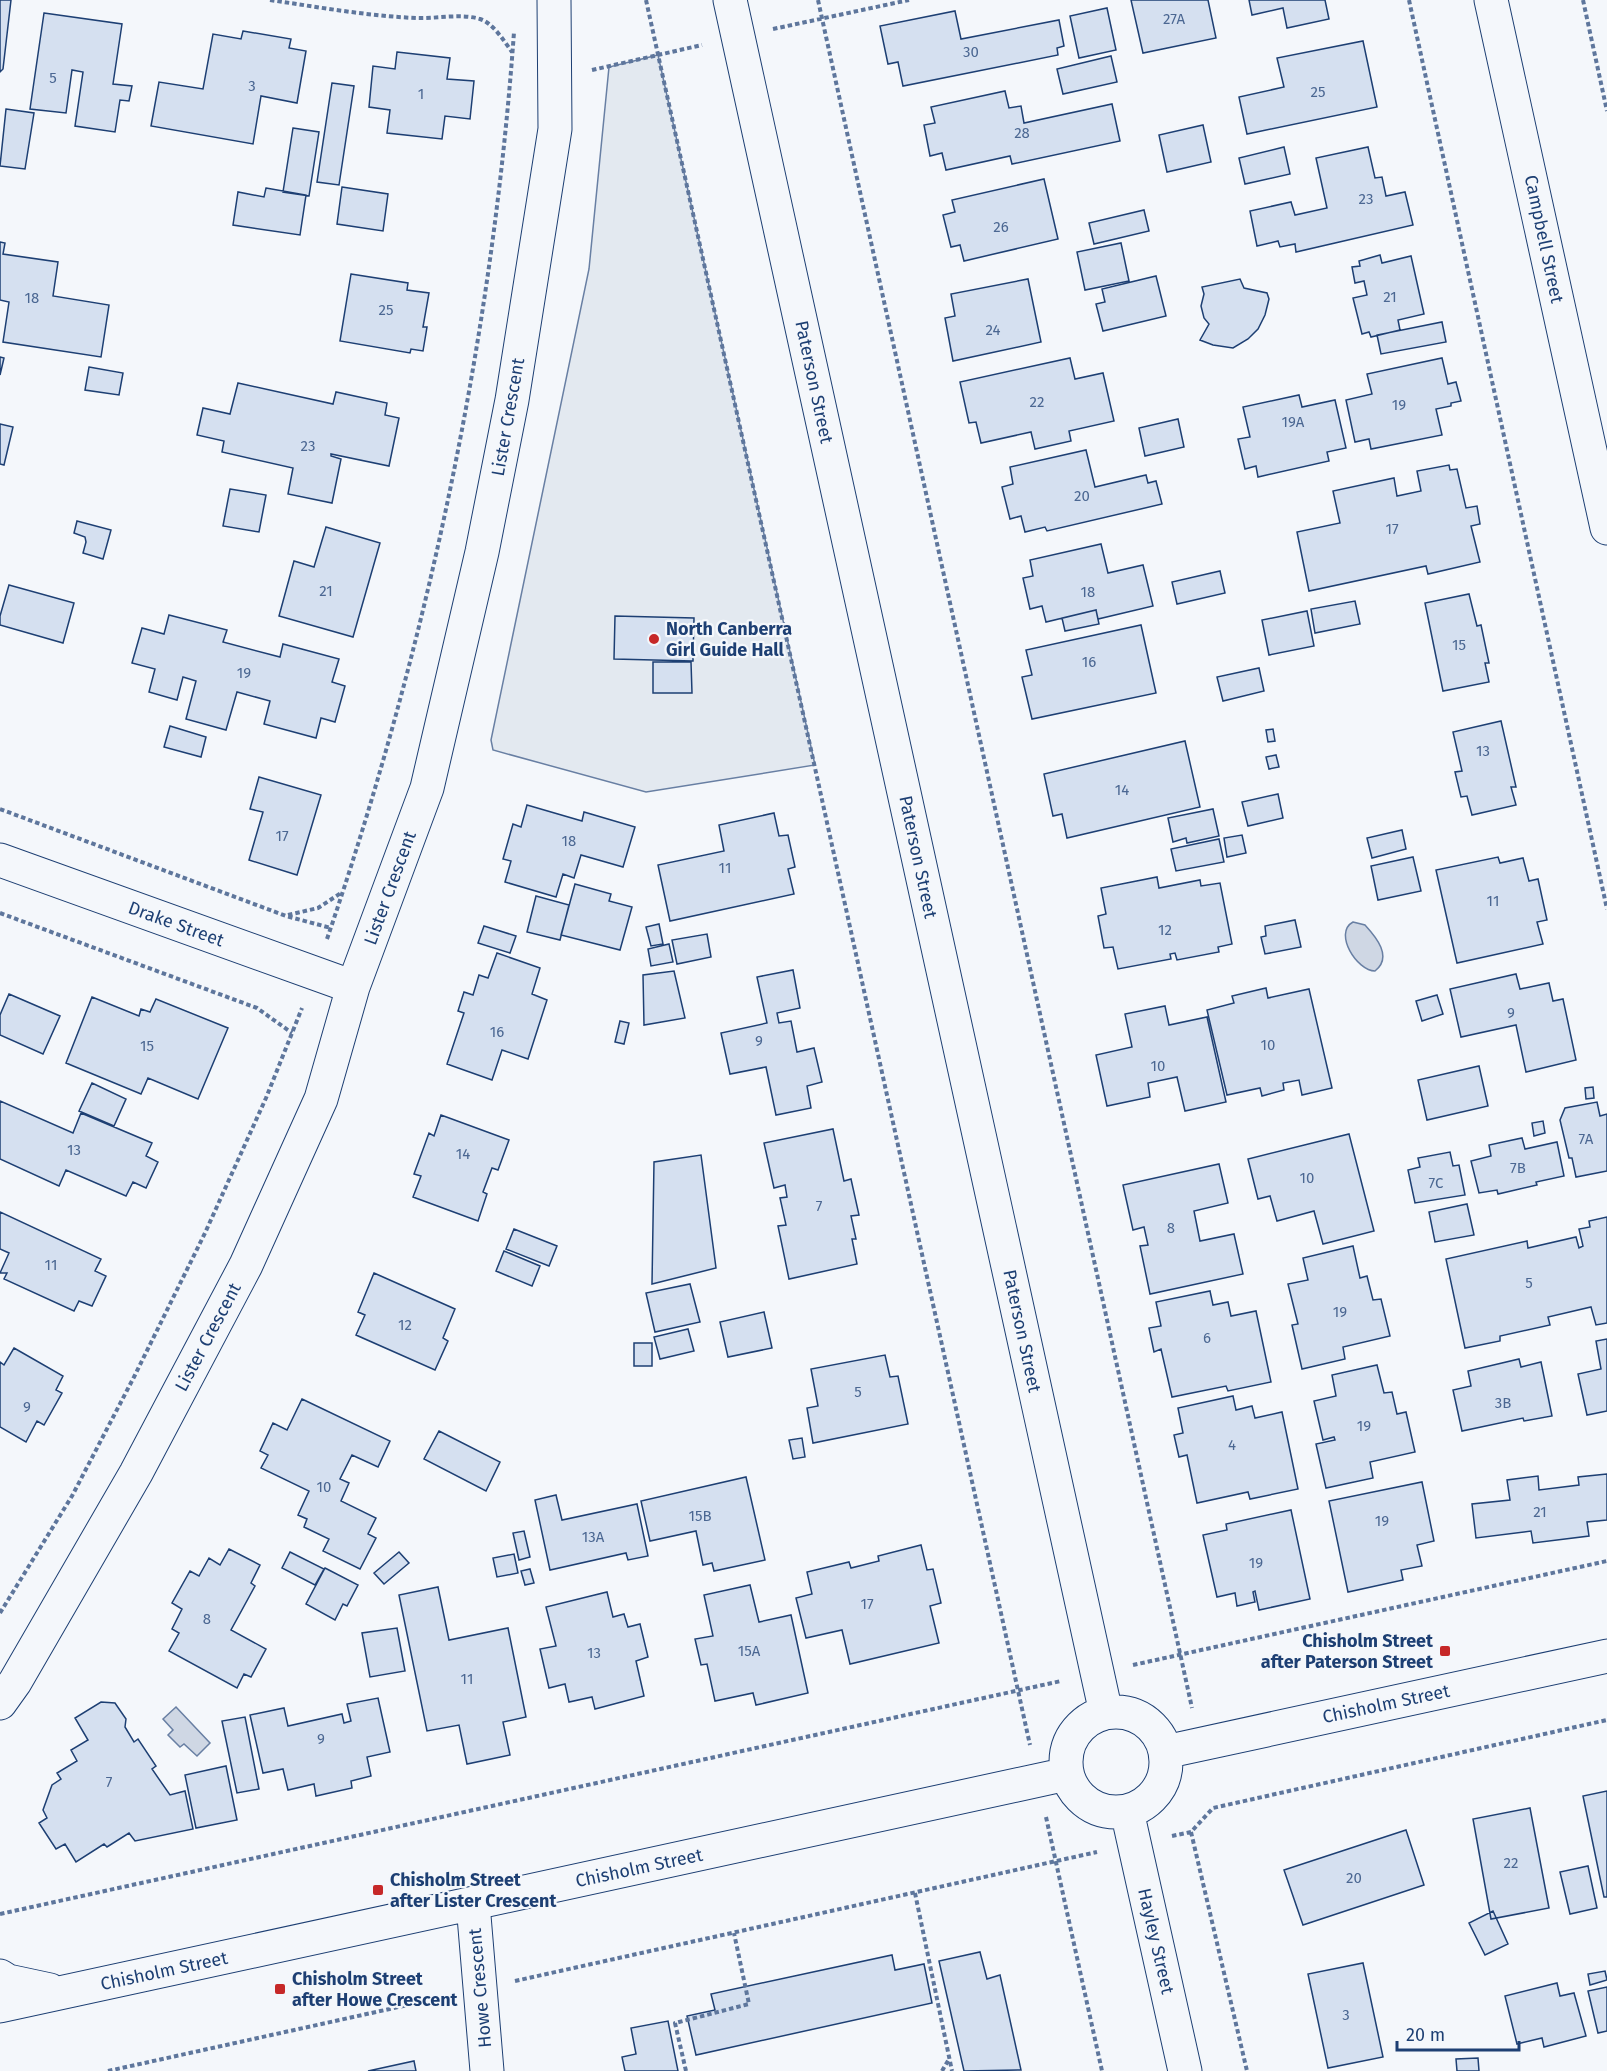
<svg xmlns="http://www.w3.org/2000/svg" width="1607" height="2071" viewBox="0 0 1607 2071" font-family="'Fira Sans',sans-serif">
  <style>
    .green { fill: #e3e9f0; stroke: #687fa3; stroke-width: 1.5 }
    .water { fill: #cfd7e4; stroke: #687fa3; stroke-width: 1.5 }
    .building { fill: #d5e0f0; stroke: #1d3f73; stroke-width: 1.5 }
    .lines { fill: none; stroke-linecap: round; stroke-linejoin: round }
    .minor-casing { stroke: #1d3f73; stroke-width: 35 }
    .path { stroke: #5e769c; stroke-width: 4; stroke-dasharray: 4.5 3; stroke-linecap: butt }
    .minor { stroke: #f4f7fb; stroke-width: 33 }
    .poi-dot { fill: #c62828; stroke: #f4f7fb; stroke-width: 2 }
    .labels { text-anchor: middle; dominant-baseline: central; stroke-width: 4.5; stroke-linejoin: round; paint-order: stroke }
    .number-label { font-size: 15px; fill: #4b6792 }
    .street-label { font-size: 18px; fill: #1d3f73; stroke: #f4f7fb }
    .poi-label { font-size: 18px; font-weight: bold; fill: #1d3f73; stroke: #f4f7fb; text-anchor: start }
  </style>
  <rect width="100%" height="100%" fill="#f4f7fb"/>
  <path class="green" d="M658,55L815,765L646,792L493,750L491,740L589,269L609,67Z"/>
  <path class="water" d="M1353,922L1365,925C1376,937 1393,957 1375,971C1357,971 1333,933 1353,922Z
    M176,1707L210,1743L197,1756L184,1744L180,1747L168,1735L173,1730L163,1719Z"/>
  <path class="building" d="M0,0H11L3,69L0,72Z
    M1131,0H1208L1216,38L1143,53Z
    M1249,0H1325L1329,19L1287,28L1283,8L1252,15Z
    M1107,8L1116,50L1079,58L1070,16Z
    M955,11L961,39L1059,20L1064,46L1057,48L1058,55L903,86L898,62L888,64L880,26Z
    M44,13L122,24L113,84L132,86L129,101L120,100L115,132L75,126L83,72L72,70L66,113L30,109Z
    M243,31L291,39L289,48L306,51L297,103L261,96L253,144L151,126L159,82L203,89L213,34L241,39Z
    M1363,41L1377,107L1247,134L1239,97L1284,87L1277,58Z
    M397,52L450,58L447,79L474,81L470,119L445,116L442,139L387,133L390,110L369,107L373,66L395,69Z
    M1111,56L1117,82L1063,94L1057,69Z
    M332,83L354,86L339,185L317,182Z
    M1005,91L1009,108L1021,106L1024,123L1112,104L1120,141L1012,164L1010,156L946,170L942,153L930,156L924,125L935,123L931,107Z
    M6,109L34,113L25,169L0,166Z
    M1203,125L1211,162L1167,172L1159,135Z
    M293,128L319,132L309,196L283,192Z
    M1284,147L1290,174L1245,184L1239,158Z
    M1368,147L1375,178L1382,177L1386,196L1405,192L1413,225L1296,252L1295,244L1280,247L1278,241L1257,246L1250,211L1291,202L1295,215L1327,208L1316,158Z
    M1044,179L1058,239L964,261L960,245L951,247L943,215L955,212L952,200Z
    M342,187L388,194L383,231L337,224Z
    M266,188L306,195L300,235L233,225L238,192L264,197Z
    M1144,210L1149,231L1094,244L1089,223Z
    M0,242L5,243L3,254L58,262L53,296L109,305L101,357L3,342L9,302L0,300Z
    M1121,243L1129,281L1085,290L1077,252Z
    M1380,255L1382,263L1411,256L1424,314L1398,320L1400,330L1371,337L1369,332L1362,334L1353,298L1367,295L1364,281L1355,283L1352,267L1360,266L1359,261Z
    M351,274L408,283L407,290L429,293L423,327H427L423,351L411,349L410,353L340,341Z
    M1156,276L1166,316L1103,331L1096,304L1105,302L1102,289Z
    M1028,279L1041,342L953,361L945,318L955,316L951,294Z
    M1240,279L1244,288L1267,293L1269,299L1265,315L1258,329L1248,339L1233,348L1213,345L1200,340L1209,324L1204,318L1201,306L1204,294L1202,287Z
    M1442,322L1446,342L1381,354L1377,335Z
    M0,357L4,358L0,375Z
    M1070,358L1075,379L1103,373L1114,421L1069,431L1071,441L1035,449L1031,432L981,443L976,422L969,423L960,382Z
    M1442,358L1448,384L1456,382L1461,401L1451,403V406L1436,409L1442,435L1371,449L1369,439L1355,442L1346,400L1372,394L1367,374Z
    M89,367L123,373L119,395L85,390Z
    M238,383L333,404L336,392L387,403L385,415L399,418L389,466L331,454V456L341,459L332,503L288,494L293,468L222,452L224,441L197,435L203,408L230,414Z
    M1299,395L1302,407L1335,400L1346,448L1327,452L1329,461L1258,477L1256,466L1245,469L1238,439L1250,437L1243,407Z
    M1178,419L1184,447L1145,456L1139,428Z
    M0,424L13,427L4,465L0,464Z
    M1086,450L1095,487L1146,475L1148,483L1156,481L1162,504L1047,531L1045,527L1025,532L1021,516L1010,519L1002,487L1013,484L1010,467Z
    M1449,465L1450,470L1457,469L1466,508L1477,506L1480,524L1471,526L1480,562L1428,574L1426,566L1309,591L1297,532L1340,523L1333,491L1394,478L1397,496L1421,491L1417,471Z
    M230,489L266,495L259,532L223,526Z
    M77,521L111,530L103,559L83,553L86,542L85,537L74,533Z
    M326,527L380,543L353,637L279,616L294,561L314,567Z
    M1101,544L1108,573L1143,565L1153,606L1098,619L1096,610L1046,622L1042,606L1030,609L1023,578L1033,576L1030,560Z
    M1220,571L1225,593L1177,604L1172,582Z
    M9,585L74,603L63,643L0,625V616Z
    M1469,594L1477,626L1481,625L1489,663H1485L1489,682L1443,691L1425,603Z
    M1355,601L1360,624L1315,633L1311,609Z
    M1096,610L1099,624L1065,631L1062,618Z
    M1307,611L1314,646L1269,655L1262,620Z
    M169,615L227,630L223,642L280,657L283,644L339,659L332,682L345,686L335,722L321,718L316,738L264,724L270,701L237,692L226,730L186,719L196,681L183,677L177,700L149,692L155,669L132,663L142,628L164,634Z
    M615,616L694,618L693,661L614,659Z
    M1141,625L1156,693L1032,719L1022,677L1032,675L1026,650Z
    M653,662H691L692,693H653Z
    M1259,668L1264,691L1223,701L1217,677Z
    M1501,721L1516,787H1511L1516,805L1472,815L1467,796L1461,797L1455,772L1462,771L1453,732Z
    M170,726L206,737L201,757L164,747Z
    M1273,729L1275,741L1268,742L1266,730Z
    M1185,741L1200,807L1067,838L1062,814L1053,816L1044,774Z
    M1276,755L1279,767L1269,769L1266,757Z
    M259,777L321,795L297,875L249,860L263,812L250,809Z
    M1278,794L1283,818L1248,826L1242,802Z
    M527,805L582,821L584,812L635,827L623,867L581,855L574,878L563,874L556,897L505,882L511,861L503,859L513,824L521,827Z
    M1213,809L1219,836L1187,843L1186,838L1173,842L1168,818Z
    M774,813L779,836L788,835L795,867L788,869L794,894L670,921L658,865L724,851L719,825Z
    M1402,830L1406,849L1372,858L1367,838Z
    M1242,835L1246,853L1227,857L1224,838Z
    M1219,839L1224,862L1176,871L1171,849Z
    M1413,857L1421,891L1378,900L1371,866Z
    M1498,857L1500,863L1523,858L1529,881L1538,879L1547,920L1537,922L1543,944L1457,963L1436,870Z
    M1157,877L1159,888L1200,880L1201,886L1220,883L1232,944L1218,947L1219,952L1177,960L1175,953L1170,954L1171,959L1118,969L1113,947L1104,948L1098,916L1106,914L1101,888Z
    M575,884L611,894L609,901L632,907L620,950L561,935Z
    M536,896L569,905L560,940L527,932Z
    M1295,920L1301,947L1265,954L1261,937L1266,936L1265,926Z
    M659,924L663,944L651,946L646,927Z
    M484,926L516,936L510,953L478,943Z
    M707,934L711,957L677,964L672,940Z
    M669,944L673,962L651,966L648,949Z
    M497,953L540,968L532,994L547,1000L528,1059L502,1050L492,1080L447,1064L464,1013L458,1011L464,992L473,995L479,975L488,978Z
    M793,970L800,1008L777,1013L779,1023L791,1021L797,1052L814,1048L822,1082L807,1086L811,1108L776,1115L766,1067L730,1074L721,1033L767,1023L757,977Z
    M674,971L685,1018L644,1025L643,975Z
    M1516,974L1520,989L1549,983L1553,1001L1563,999L1576,1060L1526,1072L1516,1025L1461,1037L1450,989Z
    M1266,988L1268,998L1309,989L1332,1088L1302,1095L1299,1080L1283,1083L1284,1090L1262,1096L1260,1088L1227,1095L1207,1010L1234,1003L1232,996Z
    M9,994L60,1016L43,1054L0,1035V1015Z
    M1437,995L1443,1014L1422,1021L1416,1001Z
    M92,997L139,1016L141,1009L150,1012L156,999L228,1028L198,1099L148,1078L141,1094L66,1063Z
    M1165,1006L1169,1025L1207,1017L1226,1102L1185,1111L1177,1077L1148,1083L1150,1097L1107,1106L1096,1055L1132,1047L1125,1014Z
    M620,1021L629,1023L624,1044L615,1042Z
    M1479,1066L1488,1106L1427,1120L1418,1080Z
    M92,1083L126,1099L114,1126L79,1111Z
    M1593,1087L1594,1098L1586,1099L1585,1088Z
    M0,1101L73,1133L81,1113L152,1143L146,1156L158,1162L146,1188L133,1182L126,1196L66,1170L59,1186L0,1159Z
    M1597,1102L1600,1116L1607,1114V1171L1576,1177L1572,1158H1569L1560,1120L1565,1108Z
    M441,1115L509,1140L498,1170L492,1168L483,1192L487,1194L478,1221L413,1197L421,1176L414,1174L429,1133L434,1136Z
    M1543,1121L1545,1133L1534,1136L1532,1123Z
    M833,1129L844,1181L851,1179L859,1215L851,1216L856,1239H852L857,1264L789,1279L778,1226L786,1225L780,1198L787,1197L785,1185L774,1188L764,1143Z
    M1349,1134L1374,1231L1323,1244L1314,1211L1277,1221L1270,1196L1258,1199L1248,1159Z
    M1522,1138L1525,1149L1557,1142L1564,1176L1536,1182L1537,1185L1498,1194L1497,1190L1479,1193L1471,1161L1491,1156L1489,1145Z
    M1450,1152L1453,1166L1459,1165L1465,1195L1415,1203L1408,1170L1420,1167L1418,1158Z
    M701,1155L716,1268L652,1284L654,1162Z
    M1219,1164L1228,1203L1194,1211L1200,1241L1234,1234L1243,1274L1150,1294L1140,1246L1148,1245L1144,1227L1133,1230L1123,1185Z
    M1467,1204L1474,1235L1435,1242L1429,1212Z
    M0,1212L101,1259L95,1271L106,1276L92,1306L79,1301L74,1311L4,1279L7,1273H0L9,1253L0,1249Z
    M1607,1217V1323L1596,1325L1591,1307L1548,1317L1550,1325L1500,1336V1341L1465,1348L1446,1259L1527,1241L1528,1248L1576,1237L1579,1248L1583,1246L1579,1229L1590,1227L1589,1221Z
    M514,1229L557,1246L549,1266L506,1249Z
    M1353,1246L1360,1278L1367,1276L1373,1300L1381,1299L1390,1336L1343,1347L1345,1359L1302,1369L1292,1325L1298,1324L1288,1284L1308,1280L1303,1258Z
    M504,1251L540,1266L532,1286L496,1271Z
    M374,1273L455,1309L443,1338L448,1341L435,1370L356,1335L365,1315L358,1312Z
    M690,1284L700,1322L655,1332L646,1293Z
    M1210,1291L1213,1305L1228,1302L1231,1316L1256,1311L1271,1382L1228,1391L1226,1386L1172,1397L1161,1349L1154,1352L1149,1328L1161,1326L1156,1302Z
    M764,1312L772,1348L728,1357L720,1322Z
    M688,1329L694,1351L660,1359L654,1337Z
    M1607,1339V1411L1587,1415L1578,1374L1601,1369L1596,1341Z
    M634,1343H652V1366H634Z
    M14,1348L63,1376L56,1390L62,1393L44,1425L37,1421L26,1442L0,1427V1362L4,1365Z
    M885,1355L890,1377L898,1376L908,1424L813,1443L807,1408L818,1406L811,1369Z
    M1519,1359L1521,1367L1541,1362L1552,1416L1524,1421L1523,1418L1462,1431L1453,1390L1471,1386L1468,1371Z
    M1377,1365L1384,1393L1392,1392L1397,1414L1406,1412L1415,1452L1370,1462L1373,1478L1326,1488L1316,1444L1335,1440L1334,1437L1323,1440L1314,1401L1336,1396L1332,1375Z
    M1233,1396L1236,1410L1252,1406L1255,1418L1282,1412L1298,1489L1250,1499L1248,1492L1197,1503L1187,1455L1179,1457L1174,1435L1183,1433L1178,1408Z
    M302,1399L390,1441L378,1467L352,1455L340,1479L349,1483L341,1501L376,1518L368,1534L376,1538L360,1569L323,1551L329,1539L304,1527L307,1519L298,1515L309,1491L261,1468L268,1455L260,1451L273,1423L287,1430Z
    M439,1431L500,1462L486,1491L424,1459Z
    M802,1438L805,1457L793,1459L789,1440Z
    M1607,1474V1520L1587,1522L1589,1536L1533,1543L1531,1531L1476,1538L1472,1504L1510,1500L1507,1480L1538,1476L1539,1490L1579,1485L1578,1477Z
    M746,1477L765,1560L714,1571L712,1563L703,1565L696,1531L650,1541L641,1501Z
    M1422,1482L1434,1541L1417,1545L1422,1566L1401,1570L1403,1580L1348,1592L1329,1501Z
    M556,1495L562,1520L637,1504L648,1556L628,1560L626,1553L550,1570L535,1500Z
    M1291,1510L1310,1599L1259,1610L1255,1591L1253,1592L1255,1602L1237,1606L1235,1593L1217,1597L1203,1535L1227,1530L1226,1524Z
    M524,1531L530,1557L519,1560L513,1533Z
    M921,1545L927,1570L933,1569L941,1603L930,1606L939,1643L850,1664L842,1630L806,1638L796,1598L812,1594L807,1572L849,1562L851,1568L879,1561L878,1556Z
    M229,1549L260,1565L251,1583L255,1586L231,1630L266,1649L251,1677L244,1674L237,1688L169,1651L179,1633L172,1629L182,1609L172,1603L190,1571L199,1576L209,1558L220,1565Z
    M290,1552L324,1569L315,1585L282,1568Z
    M399,1552L409,1563L384,1584L374,1573Z
    M514,1554L518,1573L497,1577L493,1558Z
    M325,1568L358,1585L347,1606L343,1604L335,1620L306,1604Z
    M530,1569L534,1583L525,1585L521,1571Z
    M750,1585L759,1622L791,1615L808,1693L756,1705L753,1693L715,1701L707,1664L701,1665L695,1639L713,1636L704,1595Z
    M438,1587L449,1640L508,1628L526,1717L503,1722L510,1755L467,1764L459,1725L427,1731L399,1595Z
    M607,1592L613,1617L624,1614L628,1627L640,1624L648,1657L636,1661L644,1696L595,1709L592,1697L569,1702L565,1684L549,1688L540,1649L556,1646L546,1607Z
    M397,1628L405,1671L370,1677L362,1633Z
    M378,1698L390,1752L367,1757L371,1776L351,1781L352,1788L316,1796L314,1784L288,1790L283,1769L263,1773L250,1715L284,1708L288,1726L342,1714L344,1723L351,1721L347,1704Z
    M101,1702L115,1703L126,1719L125,1727L134,1742L138,1739L156,1766L152,1769L170,1795L185,1791L193,1829L135,1841L129,1833L107,1847L104,1844L76,1862L65,1844L56,1849L39,1823L47,1818L43,1810L52,1785L61,1779L57,1773L77,1761L71,1750L88,1740L75,1718Z
    M245,1717L259,1789L237,1793L222,1721Z
    M226,1766L237,1820L196,1828L185,1775Z
    M1607,1791V1897H1604L1583,1796Z
    M1530,1808L1549,1908L1491,1919L1473,1819Z
    M1406,1830L1424,1885L1303,1925L1284,1870Z
    M1588,1866L1597,1908L1570,1914L1560,1872Z
    M1493,1911L1508,1944L1485,1955L1469,1923Z
    M980,1952L987,1979L1000,1975L1021,2070L964,2071L939,1961Z
    M892,1955L895,1970L924,1964L932,2003L696,2055L687,2016L715,2010L711,1994Z
    M1363,1963L1383,2057L1328,2068L1308,1974Z
    M1605,1971L1607,1980L1590,1985L1588,1974Z
    M1557,1983L1560,1996L1574,1993L1586,2036L1544,2047L1542,2038L1517,2044L1505,1996Z
    M1607,1987V2031L1598,2033L1588,1991Z
    M668,2021L678,2071H625L622,2057L636,2054L631,2028Z
    M1478,2058L1479,2071H1457L1456,2059Z
    M414,2061L416,2071H368Z"/>
  <g class="lines">
    <defs>
      <path id="minor" d="M730,0L1106,1713
        M1491,0L1607,528
        M0,860L353,987
        M0,1703L15,1682L136,1473L246,1265L321,1099L353,987L427,788L482,552L512,400L555,129L554,0
        M1066 1762a50 50 0 1 1 100 0a50 50 0 1 1-100 0Z
        M1165,1752L1607,1656
        M1127,1811L1185,2071
        M473,1904L487,2071
        M0,1976L8,1981L50,1990
        M0,2006L1067,1774"/>
    </defs>
    <use href="#minor" class="minor-casing"/>
    <path class="path" d="M270,0C318,7 367,16 416,18C437,19 460,13 480,19C493,23 504,41 512,52
      M646,0L1030,1745
      M818,0L1192,1708
      M1409,0L1607,909
      M1583,0L1607,111
      M773,29L909,0
      M592,70L702,45
      M0,809L286,916L331,928
      M0,913L257,1008L292,1033
      M288,915L318,908L341,893
      M327,939C427,646 492,340 514,32
      M0,1613L72,1496L134,1377L205,1233L266,1098L302,1008
      M1133,1665L1607,1561
      M1046,1817L1102,2071
      M1191,1832L1247,2071
      M1172,1836L1191,1832L1213,1808L1607,1720
      M915,1893L952,2071
      M0,1914L1061,1681
      M515,1981L1097,1852
      M108,2071L444,1997
      M686,2071L675,2023L749,2004L734,1933
      M942,2071L949,2059"/>
    <use href="#minor" class="minor"/>
  </g>
  <g class="poi-dot">
    <circle cx="654" cy="639" r="6"/>
    <rect x="1439" y="1645" width="12" height="12" rx="3"/>
    <rect x="372" y="1884" width="12" height="12" rx="3"/>
    <rect x="274" y="1983" width="12" height="12" rx="3"/>
  </g>
  <g class="labels">
    <g class="number-label">
      <text x="1174" y="19">27A</text>
      <text x="971" y="52">30</text>
      <text x="53" y="78">5</text>
      <text x="252" y="86">3</text>
      <text x="1318" y="92">25</text>
      <text x="421" y="94">1</text>
      <text x="1022" y="133">28</text>
      <text x="1366" y="199">23</text>
      <text x="1001" y="227">26</text>
      <text x="1390" y="297">21</text>
      <text x="32" y="298">18</text>
      <text x="386" y="310">25</text>
      <text x="993" y="330">24</text>
      <text x="1037" y="402">22</text>
      <text x="1399" y="405">19</text>
      <text x="1293" y="422">19A</text>
      <text x="308" y="446">23</text>
      <text x="1082" y="496">20</text>
      <text x="1392" y="529">17</text>
      <text x="326" y="591">21</text>
      <text x="1088" y="592">18</text>
      <text x="1459" y="645">15</text>
      <text x="1089" y="662">16</text>
      <text x="244" y="673">19</text>
      <text x="1483" y="751">13</text>
      <text x="1122" y="790">14</text>
      <text x="282" y="836">17</text>
      <text x="569" y="841">18</text>
      <text x="725" y="868">11</text>
      <text x="1493" y="901">11</text>
      <text x="1165" y="930">12</text>
      <text x="1511" y="1013">9</text>
      <text x="497" y="1032">16</text>
      <text x="759" y="1041">9</text>
      <text x="1268" y="1045">10</text>
      <text x="147" y="1046">15</text>
      <text x="1158" y="1066">10</text>
      <text x="1586" y="1139">7A</text>
      <text x="74" y="1150">13</text>
      <text x="463" y="1154">14</text>
      <text x="1518" y="1168">7B</text>
      <text x="1307" y="1178">10</text>
      <text x="1436" y="1183">7C</text>
      <text x="819" y="1206">7</text>
      <text x="1171" y="1228">8</text>
      <text x="51" y="1265">11</text>
      <text x="1529" y="1283">5</text>
      <text x="1340" y="1312">19</text>
      <text x="405" y="1325">12</text>
      <text x="1207" y="1338">6</text>
      <text x="858" y="1392">5</text>
      <text x="1503" y="1403">3B</text>
      <text x="27" y="1407">9</text>
      <text x="1364" y="1426">19</text>
      <text x="1232" y="1445">4</text>
      <text x="324" y="1487">10</text>
      <text x="1540" y="1512">21</text>
      <text x="700" y="1516">15B</text>
      <text x="1382" y="1521">19</text>
      <text x="593" y="1537">13A</text>
      <text x="1256" y="1563">19</text>
      <text x="867" y="1604">17</text>
      <text x="207" y="1619">8</text>
      <text x="749" y="1651">15A</text>
      <text x="594" y="1653">13</text>
      <text x="467" y="1679">11</text>
      <text x="321" y="1739">9</text>
      <text x="109" y="1782">7</text>
      <text x="1511" y="1863">22</text>
      <text x="1354" y="1878">20</text>
      <text x="1346" y="2015">3</text>
    </g>
    <g class="street-label">
      <text transform="translate(1544 239) rotate(78)">Campbell Street</text>
      <text transform="translate(814 382) rotate(78)">Paterson Street</text>
      <text transform="translate(508 417) rotate(-80)">Lister Crescent</text>
      <text transform="translate(918 857) rotate(78)">Paterson Street</text>
      <text transform="translate(390 888) rotate(-70)">Lister Crescent</text>
      <text transform="translate(176 924) rotate(20)">Drake Street</text>
      <text transform="translate(1022 1331) rotate(78)">Paterson Street</text>
      <text transform="translate(208 1337) rotate(-62)">Lister Crescent</text>
      <text transform="translate(1386 1704) rotate(-12)">Chisholm Street</text>
      <text transform="translate(639 1868) rotate(-12)">Chisholm Street</text>
      <text transform="translate(1156 1941) rotate(77)">Hayley Street</text>
      <text transform="translate(164 1971) rotate(-12)">Chisholm Street</text>
      <text transform="translate(480 1988) rotate(-95)">Howe Crescent</text>
    </g>
    <g class="poi-label">
      <text x="666" y="629">North Canberra<tspan x="666" dy="21">Girl Guide Hall</tspan></text>
      <text x="1433" y="1641" text-anchor="end">Chisholm Street<tspan x="1433" dy="21">after Paterson Street</tspan></text>
      <text x="390" y="1880">Chisholm Street<tspan x="390" dy="21">after Lister Crescent</tspan></text>
      <text x="292" y="1979">Chisholm Street<tspan x="292" dy="21">after Howe Crescent</tspan></text>
    </g>
  </g>
  <path d="M1397 2041v9h122v-9" fill="none" stroke="#1d3f73" stroke-width="3"/>
  <text x="1406" y="2041" font-size="18" fill="#1d3f73" stroke="#f4f7fb" stroke-width="4.5" paint-order="stroke">20 m</text>
</svg>
